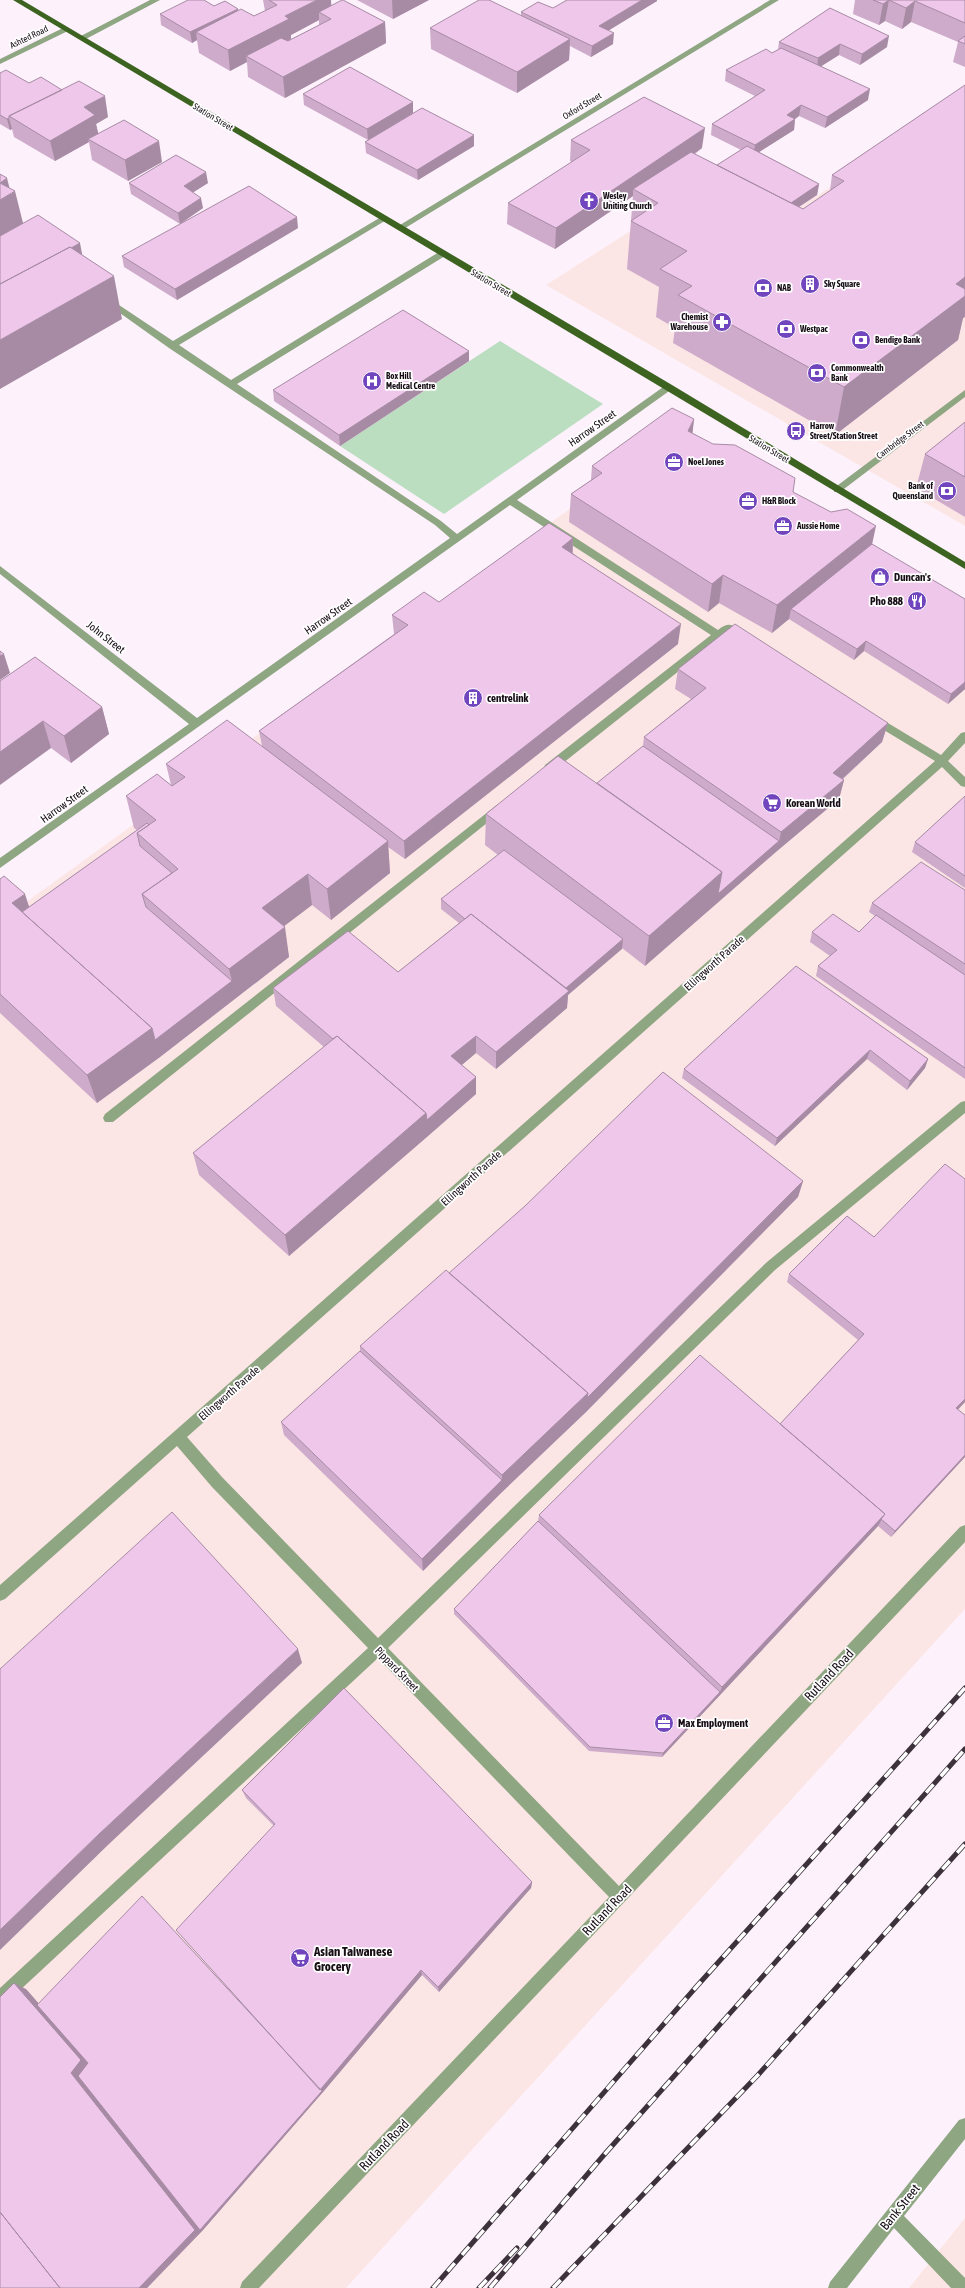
<svg xmlns="http://www.w3.org/2000/svg" width="965" height="2288" viewBox="0 0 965 2288" font-family="'Asap Condensed',sans-serif">
  <style>
    .commercial { fill: #fce6e5 }
    .green { fill: #bbddc0 }
    .lines { fill: none; stroke-linecap: round; stroke-linejoin: round }
    .minor { fill: #8fa683; fill-rule: evenodd }
    .major { fill: #3c631f; fill-rule: evenodd }
    .rail-casing { stroke: #3c323b; stroke-width: 5 }
    .rail { stroke: #fff; stroke-width: 3.5; stroke-dasharray: 11; stroke-linecap: butt }
    .wall { fill: #ceabca; fill-rule: evenodd }
    .shaded-wall { fill: #a78ba4 }
    .building { fill: #efc7eb; stroke: #a78ba4 }
    .labels { text-anchor: middle; dominant-baseline: central; stroke-width: 3.5; stroke-linejoin: round; paint-order: stroke }
    .far-street-label { font-size: 9px; fill: #160d15; stroke: #fff }
    .far-poi-label { font-size: 9px; font-weight: bold; fill: #160d15; stroke: #fff; text-anchor: start }
    .street-label { font-size: 11px; fill: #160d15; stroke: #fff }
    .poi-label { font-size: 11px; font-weight: bold; fill: #160d15; stroke: #fff; text-anchor: start }
    .near-street-label { font-size: 13px; fill: #160d15; stroke: #fff }
    .near-poi-label { font-size: 13px; font-weight: bold; fill: #160d15; stroke: #fff; text-anchor: start }
  </style>
  <rect width="100%" height="100%" fill="#fdf2fc"/>
  <path class="commercial" d="M965,112V526L546,285L713,178L785,216L900,143Z
    M669,437L965,616V1609L346,2288H0V921Z
    M965,2218V2288H909Z"/>
  <path class="green" d="M500,341L603,404L444,514L340,446Z"/>
  <g class="lines">
    <path class="minor" d="M150,0H160L84,40L77,38Z
      M770,0H779L402,230L395,228Z
      M63,28L70,30L0,64V59Z
      M381,217L388,219L179,345L231,380L439,252H445V256L237,384L441,521L457,534L666,385H672V389L517,500L718,630C730,620 734,626 746,633V639H738L728,632L553,771H545L544,768L545,765L711,635L510,505L0,868V858L189,724L0,574V566L197,718L450,538L435,525L169,348L103,301L107,298L110,299L173,341Z
      M965,390V397L840,492H834V488Z
      M873,714L941,755L961,733L965,732V743L948,761L965,777V787L961,786L942,767L187,1437L222,1477L378,1638L767,1262L961,1102L965,1101V1113L775,1270L388,1648L619,1886L960,1527L965,1525V1542L259,2288H240L242,2282L609,1897L378,1658L5,2004L0,2007V1988L368,1648L212,1487L177,1446L5,1599L0,1601V1585L935,761L869,721L868,718Z
      M498,804L503,808L502,811L113,1122H105L103,1118L105,1114Z
      M965,2118V2139L904,2216L965,2278V2288H951L894,2228L847,2288H828L830,2282L959,2120Z"/>
    <path class="major" d="M13,0H22L672,385L965,562V569Z"/>
    <defs>
      <path id="rail" d="M433,2288L697,1986L965,1688
        M479,2288L517,2248
        M490,2288L603,2156L965,1749
        M553,2288L758,2075L965,1844"/>
    </defs>
    <use href="#rail" class="rail-casing"/>
    <use href="#rail" class="rail"/>
  </g>
  <path class="wall" d="M263,0H331V6L385,22L386,43L285,98L248,77L247,62L230,71L199,53L197,40L192,43L161,25L160,14L214,6L238,9V10L254,16L265,11ZM319,20V25L288,41L291,39V35Z
    M357,0H429L393,19Z
    M567,0H657V1L609,30L613,44L591,57L570,46L569,60L517,93L431,49L430,28L521,16V12L553,8Z
    M855,0H965V67L953,62L958,42L911,22L902,29L885,21L879,25L853,14Z
    M830,8L887,47L860,65L839,55L821,66L868,100L825,128L799,116L795,119L794,130L759,152L819,184L817,195L799,207L803,209L830,191L832,175L965,85V317L963,318L958,340L835,435L673,343L675,328L656,317L659,287L627,269L633,196L555,249L507,224L508,203L572,162L570,161L571,140L702,148L695,154L717,165L741,150L711,135L712,124L755,96L725,81L726,70L772,53L778,50L779,42Z
    M0,73L29,83L108,117L96,124L98,134L162,162L128,181L92,160L89,142L55,161L14,137L12,129L10,130L0,124Z
    M303,94L413,102V113L474,146L418,180L366,153L365,142L368,140L304,105Z
    M129,183H208L193,192L203,208L180,224L131,194Z
    M298,228L177,300L124,267L122,256Z
    M469,361L340,446L274,401L273,390Z
    M694,419L692,433L793,492L872,544L965,689L948,704L864,651L854,660L789,619L772,633L719,603L708,612L569,522L571,494L591,480L592,466Z
    M965,422V517L916,488L925,454Z
    M573,538V553L678,644L405,859L388,847L390,873L331,920L312,905L284,926L289,957L160,1057L97,1103L0,1013V879L29,907L137,830L134,828L126,796L171,785L166,764L262,746L259,731L394,634L392,615L439,602Z
    M678,669L888,723L882,742L843,779L844,780L839,799L777,851L645,966L622,948L568,995L567,1008L496,1069L476,1053L462,1065L476,1077V1094L428,1136L289,1256L199,1175L193,1153L324,1047L276,1006L273,988L398,972L459,923L441,909V899L498,855L485,845L486,814L597,783L643,746L644,737L691,699L675,689Z
    M0,681L102,707L109,734L71,763L51,748Z
    M965,796V888L912,852L915,842Z
    M965,890V1079L816,976L818,966L830,956L810,942L812,932H859L875,916L869,912L872,903Z
    M796,966L928,1059L925,1068L907,1090L867,1059L775,1146L682,1078L684,1069Z
    M965,1179V1402L958,1410L965,1415V1457L891,1537L878,1526L662,1757L589,1751L454,1614V1609L538,1521L539,1515L780,1424L858,1340L787,1282L789,1274L874,1237Z
    M803,1181L798,1197L586,1412L501,1493L423,1571L284,1435L281,1422L360,1351V1346L449,1273Z
    M242,1790L532,1882L531,1888L439,1992L422,1975L323,2092L203,2230L147,2288L26,1989L38,2003L285,2051L274,1826L246,1798Z"/>
  <path class="shaded-wall" d="M317,0H331L332,14L319,12V20L291,35V39L252,60L246,56L247,62L230,71L228,50L285,16Z
    M392,0H429L393,19Z
    M642,0H657V1L598,37L599,26Z
    M889,0L885,21L879,25L883,4Z
    M915,1L911,22L902,29L906,8Z
    M238,9L239,20L196,32L197,40L192,43L190,32Z
    M385,22L386,43L285,98L283,77Z
    M614,33L613,44L591,57L592,46Z
    M889,36L887,47L860,65L862,54Z
    M570,39L569,60L517,93V72Z
    M840,44L839,55L817,69L818,58Z
    M870,89L868,100L825,128L827,117Z
    M105,96L108,117L96,124L99,136L88,139L89,142L55,161L50,141L84,107Z
    M413,102V113L368,140L367,129Z
    M801,105L799,116L791,122L795,119L794,130L753,156L755,145L787,115Z
    M9,118L12,129L10,130L7,119Z
    M705,128L702,148L639,192L633,189V196L555,249L556,228Z
    M474,135V146L418,180L417,170Z
    M159,141L162,162L128,181L125,160Z
    M206,172L208,183L186,197L184,186Z
    M7,178L11,194L15,191L24,227L0,241V183Z
    M819,184L817,195L785,216L787,205Z
    M201,198L203,208L180,224L178,213Z
    M297,217L298,228L177,300L175,289Z
    M80,243L84,264L0,287Z
    M114,276L122,319L0,389V340Z
    M965,277V317L963,318L958,340L835,435L844,387L956,284Z
    M469,351V361L340,446L339,435Z
    M694,419L691,448L688,431Z
    M876,526L870,554L791,609L789,619L772,633L777,605Z
    M573,538L572,558L562,547Z
    M723,575L719,603L708,612L712,584Z
    M681,624L678,644L405,859L404,841Z
    M866,641L864,651L854,660L857,649Z
    M4,654L10,673L0,680V656Z
    M965,682V689L948,704L951,694Z
    M102,707L109,734L71,763L64,736Z
    M43,721L51,748L0,785V752Z
    M888,723L882,742L828,792L833,773Z
    M844,780L839,799L777,851L781,832Z
    M388,841L390,873L331,920L327,889Z
    M779,841L777,851L645,966L649,936L722,872Z
    M308,874L312,905L267,939L262,908Z
    M25,894L35,925L12,903Z
    M285,927L289,957L160,1057L97,1103L87,1075L152,1028L232,981L229,969Z
    M623,939L622,949L568,995L567,1008L496,1069V1052L560,993Z
    M476,1036V1053L452,1073L451,1056Z
    M870,1050L867,1059L775,1146L777,1138Z
    M928,1059L925,1068L907,1090L910,1081Z
    M476,1077V1094L428,1136L289,1256L285,1235L426,1113Z
    M803,1181L798,1197L586,1412L501,1493L423,1571L422,1559L502,1480V1475Z
    M965,1399V1402L952,1415L956,1408Z
    M965,1455V1457L891,1537L895,1531Z
    M885,1514L878,1526L662,1757L663,1753L720,1692L722,1687Z
    M298,1649L302,1663L109,1844L0,1950V1930L99,1834Z
    M532,1882L531,1888L439,1992L438,1987Z
    M421,1970L422,1975L323,2092L203,2230L147,2288H139L71,2073L14,1983L26,1989L92,2064L320,2089Z"/>
  <path class="building" d="M188,0H204L214,6L225,1L238,9L190,32L160,14Z
    M269,0H317L285,16L289,19L228,50L196,32L241,9L254,16L277,5Z
    M342,0H343L385,22L283,77L246,56L281,38L288,41L331,19L319,12Z
    M479,0H489L570,39L517,72L430,28Z
    M567,0H642L599,26L614,33L592,46L521,12L538,2L553,8Z
    M873,0H965V23L915,1L906,8L889,0L883,4Z
    M830,8L889,36L862,54L840,44L818,58L779,42Z
    M965,36V44L958,41Z
    M781,48L870,89L827,117L801,105L787,115L795,119L755,145L712,124L765,90L726,70L766,49L772,53Z
    M350,67L413,102L367,129L303,94Z
    M6,70L29,83L41,77L62,90L9,116V118L7,119L0,115V73Z
    M79,81L105,96L84,107L95,115L50,141L9,116Z
    M965,85V277L956,284L965,289V296L844,387L678,295L692,286L660,269L687,251L631,221L658,203L633,189L691,152L803,209L844,181L832,175Z
    M644,97L705,128L556,228L508,203L590,150L571,140Z
    M422,108L474,135L417,170L365,142Z
    M124,120L159,141L125,160L88,139Z
    M747,146L819,184L791,203L717,165Z
    M176,155L206,172L184,186L201,198L178,213L129,183Z
    M0,174L7,178L0,183L15,191L0,200Z
    M249,186L297,217L175,289L122,256Z
    M38,215L80,243L71,248L70,247L0,284V236Z
    M70,247L114,276L0,340V284Z
    M403,310L469,351L339,435L273,390Z
    M672,408L694,419L688,431L713,444L735,445L795,478L793,492L831,512L847,509L876,526L777,605L723,575L712,584L571,494L602,473L592,466Z
    M965,422V477L925,454Z
    M549,523L573,538L562,547L681,624L404,841L259,731L408,625L392,615L424,592L439,602Z
    M872,544L965,599V682L951,694L866,641L857,649L791,609Z
    M735,624L888,723L833,773L844,780L781,832L644,737L706,688L678,669Z
    M0,651L4,654L0,656Z
    M35,657L102,707L64,736L43,721L0,752V681Z
    M227,720L388,841L327,889L308,874L262,908L285,927L229,969L142,894L178,869L137,833L156,820L126,796L157,774L172,786L185,777L166,764Z
    M643,746L779,841L718,894L722,872L597,783Z
    M558,756L722,872L649,936L486,814Z
    M965,796V876L915,842Z
    M147,823L149,825L137,833L140,846L172,873L142,894L146,907L232,981L155,1040L152,1028L22,912Z
    M504,850L623,939L566,988L471,914L465,919L441,899Z
    M921,862L965,890V964L872,903Z
    M4,876L25,894L12,903L152,1028L87,1075L0,994V879Z
    M471,914L569,991L496,1052L476,1036L451,1056L476,1077L427,1120L426,1113L337,1036L333,1039L273,988L348,931L398,972Z
    M833,914L859,932L876,915L965,975V1068L818,966L837,950L812,932Z
    M796,966L928,1059L910,1081L870,1050L777,1138L684,1069Z
    M337,1036L426,1113L285,1235L193,1153Z
    M663,1072L803,1181L587,1398L588,1393L449,1273L525,1206Z
    M945,1164L965,1179V1399L956,1408L965,1415V1455L895,1531L881,1519L885,1514L780,1424L864,1334L789,1274L847,1216L874,1237Z
    M446,1270L588,1393L502,1475L360,1346Z
    M360,1351L502,1480L422,1559L281,1422Z
    M700,1355L885,1514L722,1687L539,1515Z
    M172,1512L298,1649L99,1834L0,1930V1669Z
    M538,1521L720,1692L663,1753L590,1747L454,1609Z
    M344,1688L532,1882L438,1987L421,1970L320,2090L176,1930L275,1824L242,1790Z
    M142,1896L322,2091L200,2230L78,2076L88,2063L37,2005Z
    M14,1983L81,2060L71,2073L195,2230L139,2288H60L0,2212V1997Z
    M0,2212L60,2288H0Z"/>
  <defs>
    <symbol id="church-disc" viewBox="-11 -11 22 22"><circle r="9.5" fill="#7145bd" stroke="#fff"/><path d="M-1.2-6h2.4v3.5h3.3v2.4h-3.3V6h-2.4V-.1h-3.3v-2.4h3.3Z" fill="#fff"/></symbol>
    <symbol id="building-disc" viewBox="-11 -11 22 22"><circle r="9.5" fill="#7145bd" stroke="#fff"/><path d="M-4-6H4V6H1V3H-1V6H-4ZM-2.5-4.3h1.7v1.8h-1.7ZM.8-4.3h1.7v1.8H.8ZM-2.5-1h1.7V.8h-1.7ZM.8-1h1.7V.8H.8Z" fill="#fff"/></symbol>
    <symbol id="bank-disc" viewBox="-11 -11 22 22"><circle r="9.5" fill="#7145bd" stroke="#fff"/><path d="M-6-4H6V4H-6ZM0-2.3a2.3 2.3 0 1 0 0 4.6a2.3 2.3 0 1 0 0-4.6Z" fill="#fff"/></symbol>
    <symbol id="pharmacy-disc" viewBox="-11 -11 22 22"><circle r="9.5" fill="#7145bd" stroke="#fff"/><path d="M-2-6h4v4h4v4h-4v4h-4v-4h-4v-4h4Z" fill="#fff"/></symbol>
    <symbol id="hospital-disc" viewBox="-11 -11 22 22"><circle r="9.5" fill="#7145bd" stroke="#fff"/><path d="M-5-5h3v3.5h4V-5h3V5h-3V1.5h-4V5h-3Z" fill="#fff"/></symbol>
    <symbol id="bus-disc" viewBox="-11 -11 22 22"><circle r="9.5" fill="#7145bd" stroke="#fff"/><path d="M-5-6H5V4H4V6H2V4H-2V6H-4V4H-5ZM-3.5-4V0h7V-4ZM-3.5 1.2v1.5H-2V1.2ZM2 1.2v1.5H3.5V1.2Z" fill="#fff"/></symbol>
    <symbol id="office-disc" viewBox="-11 -11 22 22"><circle r="9.5" fill="#7145bd" stroke="#fff"/><path d="M-6-3h4V-5.5h4V-3h4V5H-6ZM-1-4.5V-3h2v-1.5ZM-6 0V1H6V0Z" fill="#fff"/></symbol>
    <symbol id="shop-disc" viewBox="-11 -11 22 22"><circle r="9.5" fill="#7145bd" stroke="#fff"/><path d="M-5-2.5h2.3a2.7 3.5 0 0 1 5.4 0H5L5.5 6h-11ZM-1.5-2.5h3a1.5 2.3 0 0 0-3 0Z" fill="#fff"/></symbol>
    <symbol id="restaurant-disc" viewBox="-11 -11 22 22"><circle r="9.5" fill="#7145bd" stroke="#fff"/><path d="M-5-6h1v4h1v-4h1v4h1v-4h1v5L-1.5 .5V6h-2V.5L-5-1ZM5-6V6H3V1.5H1.5Q1.5-4 5-6Z" fill="#fff"/></symbol>
    <symbol id="supermarket-disc" viewBox="-11 -11 22 22"><circle r="9.5" fill="#7145bd" stroke="#fff"/><path d="M-6-5.5h2.5l.6 2H6L4.5 2H-2.5L-4.4-4H-6ZM-1.5 3.2a1.3 1.3 0 1 0 .1 0ZM3 3.2a1.3 1.3 0 1 0 .1 0Z" fill="#fff"/></symbol>
  </defs>
  <g fill-rule="evenodd">
    <use href="#church-disc" x="578" y="190" width="22" height="22"/>
    <use href="#building-disc" x="799" y="273" width="22" height="22"/>
    <use href="#bank-disc" x="752" y="277" width="22" height="22"/>
    <use href="#pharmacy-disc" x="711" y="311" width="22" height="22"/>
    <use href="#bank-disc" x="775" y="318" width="22" height="22"/>
    <use href="#bank-disc" x="850" y="329" width="22" height="22"/>
    <use href="#bank-disc" x="806" y="362" width="22" height="22"/>
    <use href="#hospital-disc" x="361" y="370" width="22" height="22"/>
    <use href="#bus-disc" x="785" y="420" width="22" height="22"/>
    <use href="#office-disc" x="663" y="451" width="22" height="22"/>
    <use href="#bank-disc" x="936" y="480" width="22" height="22"/>
    <use href="#office-disc" x="737" y="490" width="22" height="22"/>
    <use href="#office-disc" x="772" y="515" width="22" height="22"/>
    <use href="#shop-disc" x="869" y="566" width="22" height="22"/>
    <use href="#restaurant-disc" x="906" y="590" width="22" height="22"/>
    <use href="#building-disc" x="462" y="687" width="22" height="22"/>
    <use href="#supermarket-disc" x="761" y="792" width="22" height="22"/>
    <use href="#office-disc" x="653" y="1712" width="22" height="22"/>
    <use href="#supermarket-disc" x="289" y="1947" width="22" height="22"/>
  </g>
  <g class="labels">
    <g class="far-street-label">
      <text transform="translate(29 37) rotate(-26)">Ashted Road</text>
      <text transform="translate(582 106) rotate(-31)">Oxford Street</text>
      <text transform="translate(213 117) rotate(31)">Station Street</text>
      <text transform="translate(491 283) rotate(31)">Station Street</text>
      <text transform="translate(900 440) rotate(-37)">Cambridge Street</text>
      <text transform="translate(769 449) rotate(31)">Station Street</text>
    </g>
    <g class="far-poi-label">
      <text x="603" y="196">Wesley<tspan x="603" dy="10">Uniting Church</tspan></text>
      <text x="824" y="284">Sky Square</text>
      <text x="777" y="288">NAB</text>
      <text x="708" y="317" text-anchor="end">Chemist<tspan x="708" dy="10">Warehouse</tspan></text>
      <text x="800" y="329">Westpac</text>
      <text x="875" y="340">Bendigo Bank</text>
      <text x="831" y="368">Commonwealth<tspan x="831" dy="10">Bank</tspan></text>
      <text x="386" y="376">Box Hill<tspan x="386" dy="10">Medical Centre</tspan></text>
      <text x="810" y="426">Harrow<tspan x="810" dy="10">Street/Station Street</tspan></text>
      <text x="688" y="462">Noel Jones</text>
      <text x="933" y="486" text-anchor="end">Bank of<tspan x="933" dy="10">Queensland</tspan></text>
      <text x="762" y="501">H&amp;R Block</text>
      <text x="797" y="526">Aussie Home</text>
    </g>
    <g class="street-label">
      <text transform="translate(592 428) rotate(-35)">Harrow Street</text>
      <text transform="translate(328 616) rotate(-35)">Harrow Street</text>
      <text transform="translate(106 637) rotate(38)">John Street</text>
      <text transform="translate(64 804) rotate(-36)">Harrow Street</text>
      <text transform="translate(714 963) rotate(-42)">Ellingworth Parade</text>
      <text transform="translate(471 1178) rotate(-42)">Ellingworth Parade</text>
      <text transform="translate(229 1393) rotate(-41)">Ellingworth Parade</text>
      <text transform="translate(397 1669) rotate(46)">Pippard Street</text>
    </g>
    <g class="poi-label">
      <text x="894" y="577">Duncan's</text>
      <text x="903" y="601" text-anchor="end">Pho 888</text>
      <text x="487" y="698">centrelink</text>
      <text x="786" y="803">Korean World</text>
      <text x="678" y="1723">Max Employment</text>
    </g>
    <g class="near-street-label">
      <text transform="translate(829 1675) rotate(-47)">Rutland Road</text>
      <text transform="translate(607 1910) rotate(-46)">Rutland Road</text>
      <text transform="translate(384 2145) rotate(-46)">Rutland Road</text>
      <text transform="translate(900 2207) rotate(-51)">Bank Street</text>
    </g>
    <g class="near-poi-label">
      <text x="314" y="1951">Asian Taiwanese<tspan x="314" dy="15">Grocery</tspan></text>
    </g>
  </g>
</svg>
